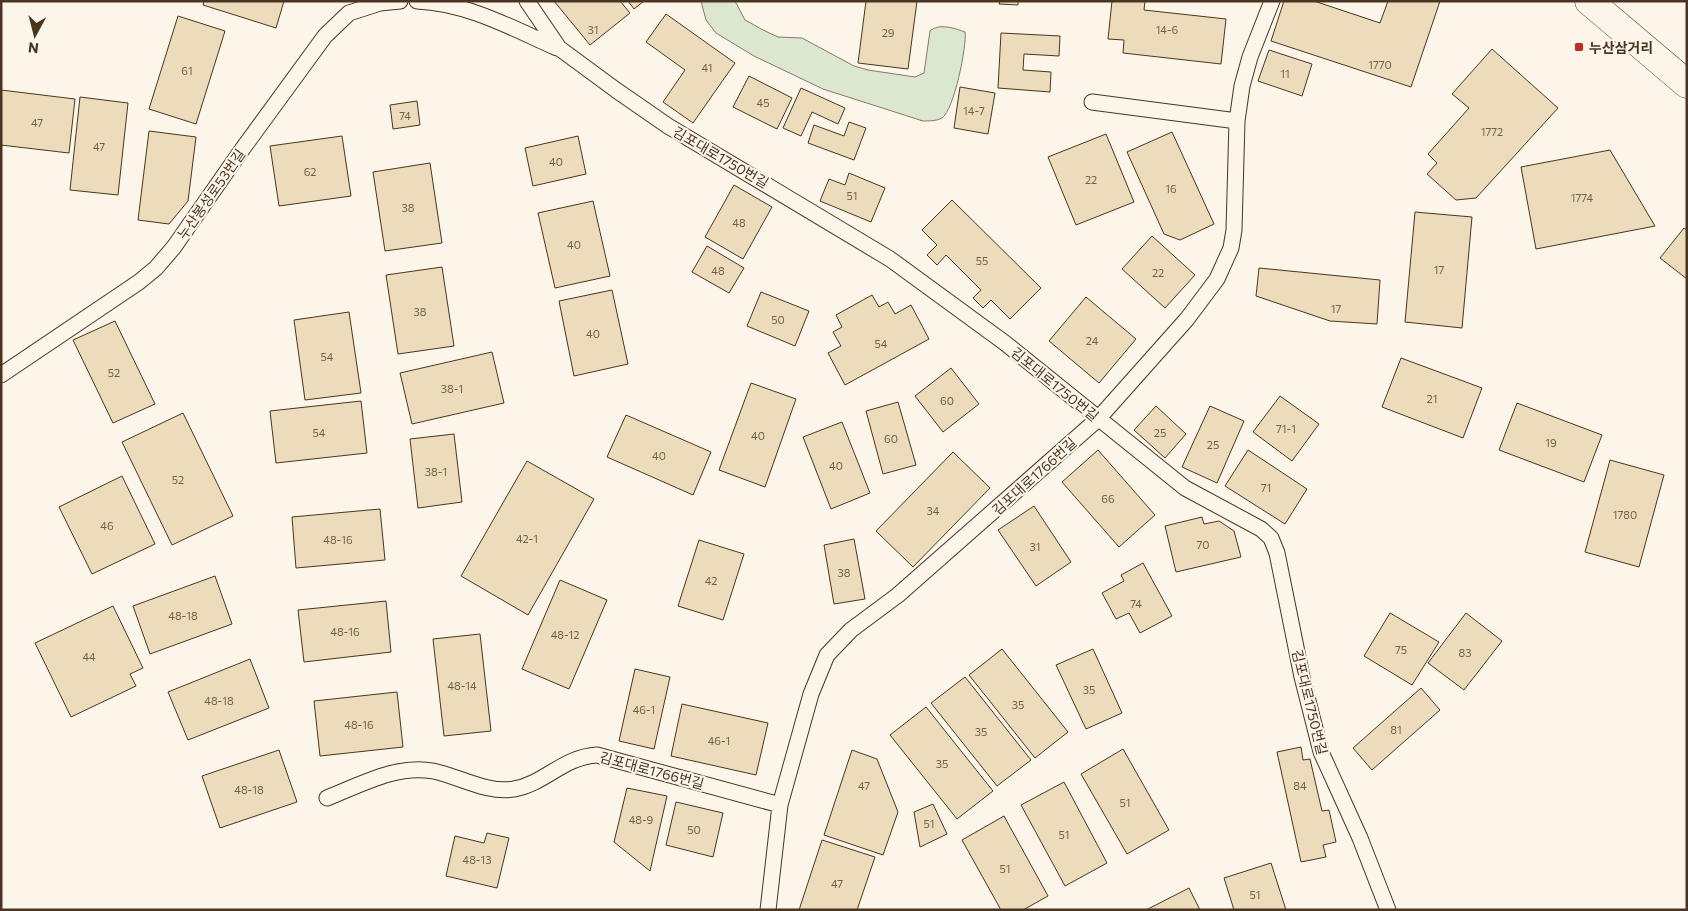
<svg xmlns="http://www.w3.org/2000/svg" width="1688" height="911" viewBox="0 0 1688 911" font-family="Commissioner,'Noto Sans KR',sans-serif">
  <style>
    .green { fill: #dce7d0; stroke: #887966 }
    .building { fill: #ecdcbc; stroke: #4a3520 }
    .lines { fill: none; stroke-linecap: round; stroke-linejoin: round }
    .lane-casing { stroke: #4a3520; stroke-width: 17 }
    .primary-casing { stroke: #4a3520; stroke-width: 29 }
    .lane { stroke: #fbf6e9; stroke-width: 15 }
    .primary { stroke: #fbf6e9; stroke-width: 28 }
    .poi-dot { fill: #c62828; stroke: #fbf6e9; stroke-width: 2 }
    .labels { text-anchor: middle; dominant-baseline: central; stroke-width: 4; stroke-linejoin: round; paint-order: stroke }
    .number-label { font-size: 11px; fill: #725f47 }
    .poi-label { font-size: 14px; font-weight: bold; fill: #4a3520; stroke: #fbf6e9; text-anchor: start }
    .street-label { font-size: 14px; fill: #4a3520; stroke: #fbf6e9 }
  </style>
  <rect width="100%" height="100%" fill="#fbf6e9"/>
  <path class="green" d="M701,1H735L745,20L763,30L778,37L802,38L854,66L868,70L915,77L924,73L930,31C938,23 955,28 965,32C967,46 954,110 942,118C937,121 929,121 923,121L823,89L754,56L716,33L706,20Z"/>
  <path class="building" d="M204,1H284L276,28L203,5Z
    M554,1H620L630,13L590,45Z
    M628,1H644L634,9Z
    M866,1H917L908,69L858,63Z
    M1000,1H1018V5L999,4Z
    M1112,1H1145L1144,10L1226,19L1221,64L1123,53L1124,40L1108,39Z
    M1284,1H1314L1380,23L1388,1H1440L1411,87L1271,41Z
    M666,14L735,63L693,123L663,102L685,70L646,42Z
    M178,16L225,31L196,124L149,109Z
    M1001,33L1060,36L1059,56L1024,54L1023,70L1051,72L1050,92L998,88Z
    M1492,49L1558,108L1476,198L1456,200L1427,174L1437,163L1428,154L1469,108L1452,94Z
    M1269,50L1312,64L1302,96L1258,81Z
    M749,76L792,98L777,129L733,107Z
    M960,87L995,93L988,134L954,128Z
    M801,88L845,108L838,124L812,112L801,136L783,128Z
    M1,90L75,99L69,153L1,145Z
    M80,97L128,103L118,195L70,190Z
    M417,101L420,125L393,129L390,105Z
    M849,122L866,128L854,160L808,143L814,125L844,136Z
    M149,131L196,137L188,201L169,224L138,220Z
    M1172,132L1214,224L1180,240L1164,234L1127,152Z
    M1106,134L1134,202L1076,225L1048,157Z
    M342,136L351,196L279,206L270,146Z
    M578,136L586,174L533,186L525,148Z
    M1610,150L1655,226L1536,249L1521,167Z
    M430,163L442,243L385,251L373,172Z
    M849,173L885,188L871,222L820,201L829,179L845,185Z
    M734,185L772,207L743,259L705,237Z
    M952,200L1041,288L1010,319L991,300L983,308L973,298L981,290L946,255L937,265L927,255L937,245L922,230Z
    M593,201L610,276L555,288L538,213Z
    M1415,212L1472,217L1462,328L1405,322Z
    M1684,228L1687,230V279L1660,258Z
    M1152,236L1195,275L1165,308L1122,269Z
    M707,246L744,268L729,293L692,272Z
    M442,267L454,346L398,354L386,275Z
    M1259,268L1380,280L1377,324L1330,321L1256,296Z
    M612,290L628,364L574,376L559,301Z
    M761,292L809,311L795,346L747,326Z
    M872,295L879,307L888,302L895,314L911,305L929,339L845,385L828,353L841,346L833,332L842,327L836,315Z
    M1086,297L1136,339L1099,383L1049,341Z
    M349,312L361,393L305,400L294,320Z
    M115,321L155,404L113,423L73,340Z
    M492,352L504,403L412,424L400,373Z
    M1401,358L1482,388L1463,438L1382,407Z
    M951,368L979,404L943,432L915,396Z
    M751,383L796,399L765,487L719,470Z
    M1280,396L1319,424L1292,461L1253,432Z
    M361,401L367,453L276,463L270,411Z
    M898,402L916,465L883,474L866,411Z
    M1517,403L1602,435L1584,482L1499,450Z
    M1156,406L1186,434L1165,458L1134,430Z
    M1210,406L1244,421L1217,483L1182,467Z
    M183,413L233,516L172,545L122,442Z
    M626,415L711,452L693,495L607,457Z
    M842,422L870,493L831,509L803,437Z
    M454,434L462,502L418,508L410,439Z
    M1098,450L1155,515L1119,547L1062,482Z
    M1248,450L1307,489L1285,524L1225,486Z
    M953,452L990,488L913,567L876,531Z
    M1610,460L1664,475L1639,567L1585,552Z
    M527,461L594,499L528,615L461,576Z
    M122,476L155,544L92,574L59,507Z
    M1034,506L1071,562L1036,586L998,530Z
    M380,509L385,560L296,568L292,517Z
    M1202,517L1204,524L1219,521L1234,531L1241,557L1176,572L1165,526Z
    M854,539L865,599L834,604L824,545Z
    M699,540L744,554L723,620L678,606Z
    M1143,563L1172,616L1140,633L1129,613L1116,619L1102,593L1124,581L1121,575Z
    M215,576L232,624L150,654L133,606Z
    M560,580L607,600L569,689L522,669Z
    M386,601L391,652L304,662L298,610Z
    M113,606L143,668L130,674L136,686L71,717L35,643Z
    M1390,613L1439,642L1412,685L1364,656Z
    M1466,613L1502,641L1464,690L1428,663Z
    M480,634L491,731L444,736L433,639Z
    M1002,649L1068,732L1035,758L969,675Z
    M1093,649L1122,713L1086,729L1056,665Z
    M250,659L269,708L188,740L168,692Z
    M635,669L670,677L654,749L619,741Z
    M965,677L1031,760L997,786L931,703Z
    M1421,688L1440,710L1372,770L1353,748Z
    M397,692L403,747L320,756L314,701Z
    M682,704L768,723L756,775L671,756Z
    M926,707L993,791L957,819L890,735Z
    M1301,747L1303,760L1310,759L1322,811L1329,810L1336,842L1323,845L1326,857L1301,862L1277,752Z
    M1123,749L1169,830L1127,854L1081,774Z
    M279,750L297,802L220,828L202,776Z
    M852,750L877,759L898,812L883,855L824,835Z
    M1064,782L1107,863L1065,886L1021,805Z
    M627,788L667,796L650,871L614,842Z
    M676,802L723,813L713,857L666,845Z
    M933,804L947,834L920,847L914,812Z
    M1004,816L1048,896L1023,910H1001L962,840Z
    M487,833L509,838L497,888L446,876L455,836L484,843Z
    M822,840L875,857L857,910H799Z
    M1271,863L1286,910H1234L1224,878Z
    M1189,888L1200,910H1146Z"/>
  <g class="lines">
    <defs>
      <path id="lane" d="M417,1C467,3 512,28 557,48
        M527,1L559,48L616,90L668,126L890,259L1005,343L1185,488L1261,529L1271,538L1277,553L1302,677L1321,752L1360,838L1388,910
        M1092,102L1237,121
        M1,375L139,282L156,268L174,247L241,151L325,36L349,13L380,3L400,1
        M327,798C360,785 397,764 433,771C458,776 488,794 514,789C544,784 563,757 597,755L780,805
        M768,910L780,805L811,694L827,655L851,630L898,595L1098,419L1187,319L1217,279L1231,248L1234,230L1237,121L1242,86L1250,57L1272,1"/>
      <path id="primary" d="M1589,1L1687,84"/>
    </defs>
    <use href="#lane" class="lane-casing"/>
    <use href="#primary" class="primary-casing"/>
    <use href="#lane" class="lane"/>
    <use href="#primary" class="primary"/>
  </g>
  <rect class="poi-dot" x="1574" y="42" width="10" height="10" rx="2.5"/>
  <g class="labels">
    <g class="number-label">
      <text x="593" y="29">31</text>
      <text x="1167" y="29">14-6</text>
      <text x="888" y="32">29</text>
      <text x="1380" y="64">1770</text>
      <text x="707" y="67">41</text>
      <text x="187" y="70">61</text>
      <text x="1285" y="73">11</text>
      <text x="763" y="102">45</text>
      <text x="974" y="110">14-7</text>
      <text x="405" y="115">74</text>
      <text x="37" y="122">47</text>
      <text x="1492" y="131">1772</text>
      <text x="99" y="146">47</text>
      <text x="556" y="161">40</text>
      <text x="310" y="171">62</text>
      <text x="1091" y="179">22</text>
      <text x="1171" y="188">16</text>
      <text x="852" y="195">51</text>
      <text x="1582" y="197">1774</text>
      <text x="408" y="207">38</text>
      <text x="739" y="222">48</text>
      <text x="574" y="244">40</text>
      <text x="982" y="260">55</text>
      <text x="1439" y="269">17</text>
      <text x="718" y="270">48</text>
      <text x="1158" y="272">22</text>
      <text x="1336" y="308">17</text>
      <text x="420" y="311">38</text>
      <text x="778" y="319">50</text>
      <text x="593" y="333">40</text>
      <text x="1092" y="340">24</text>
      <text x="881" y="343">54</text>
      <text x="327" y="356">54</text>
      <text x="114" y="372">52</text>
      <text x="452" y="388">38-1</text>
      <text x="1432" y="398">21</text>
      <text x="947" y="400">60</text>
      <text x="1286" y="428">71-1</text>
      <text x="319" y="432">54</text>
      <text x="1160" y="432">25</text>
      <text x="758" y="435">40</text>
      <text x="891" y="438">60</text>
      <text x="1551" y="442">19</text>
      <text x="1213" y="444">25</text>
      <text x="659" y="455">40</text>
      <text x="836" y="465">40</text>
      <text x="436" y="471">38-1</text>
      <text x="178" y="479">52</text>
      <text x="1266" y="487">71</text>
      <text x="1108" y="498">66</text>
      <text x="933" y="510">34</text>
      <text x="1625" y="514">1780</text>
      <text x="107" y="525">46</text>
      <text x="527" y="538">42-1</text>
      <text x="338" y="539">48-16</text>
      <text x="1203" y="544">70</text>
      <text x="1035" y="546">31</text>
      <text x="844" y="572">38</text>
      <text x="711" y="580">42</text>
      <text x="1136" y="603">74</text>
      <text x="183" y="615">48-18</text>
      <text x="345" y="631">48-16</text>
      <text x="565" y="634">48-12</text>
      <text x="1401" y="649">75</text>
      <text x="1465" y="652">83</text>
      <text x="89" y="656">44</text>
      <text x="462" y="685">48-14</text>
      <text x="1089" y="689">35</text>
      <text x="219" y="700">48-18</text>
      <text x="1018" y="704">35</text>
      <text x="644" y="709">46-1</text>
      <text x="359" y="724">48-16</text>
      <text x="1396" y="729">81</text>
      <text x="981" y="731">35</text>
      <text x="719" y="740">46-1</text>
      <text x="942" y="763">35</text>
      <text x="864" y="785">47</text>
      <text x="1300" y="785">84</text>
      <text x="249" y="789">48-18</text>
      <text x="1125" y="802">51</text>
      <text x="641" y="819">48-9</text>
      <text x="929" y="823">51</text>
      <text x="694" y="829">50</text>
      <text x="1064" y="834">51</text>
      <text x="477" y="859">48-13</text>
      <text x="1005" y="868">51</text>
      <text x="837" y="883">47</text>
      <text x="1255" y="894">51</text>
    </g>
    <g class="poi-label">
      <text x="1589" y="47">누산삼거리</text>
    </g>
    <g class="street-label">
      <text transform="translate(721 157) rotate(30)">김포대로1750번길</text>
      <text transform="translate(211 194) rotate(-55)">누산봉성로53번길</text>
      <text transform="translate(1055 384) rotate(39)">김포대로1750번길</text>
      <text transform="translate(1034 476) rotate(-42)">김포대로1766번길</text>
      <text transform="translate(1310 702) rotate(76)">김포대로1750번길</text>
      <text transform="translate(652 770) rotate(15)">김포대로1766번길</text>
    </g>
  </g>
  <rect width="1688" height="911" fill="none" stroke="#4a3520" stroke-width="5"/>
  <g transform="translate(35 35) rotate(187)" stroke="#fbf6e9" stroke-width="4" paint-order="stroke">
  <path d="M0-4L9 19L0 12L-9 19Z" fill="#4a3520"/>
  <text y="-8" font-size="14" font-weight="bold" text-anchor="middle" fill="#4a3520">N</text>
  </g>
</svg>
